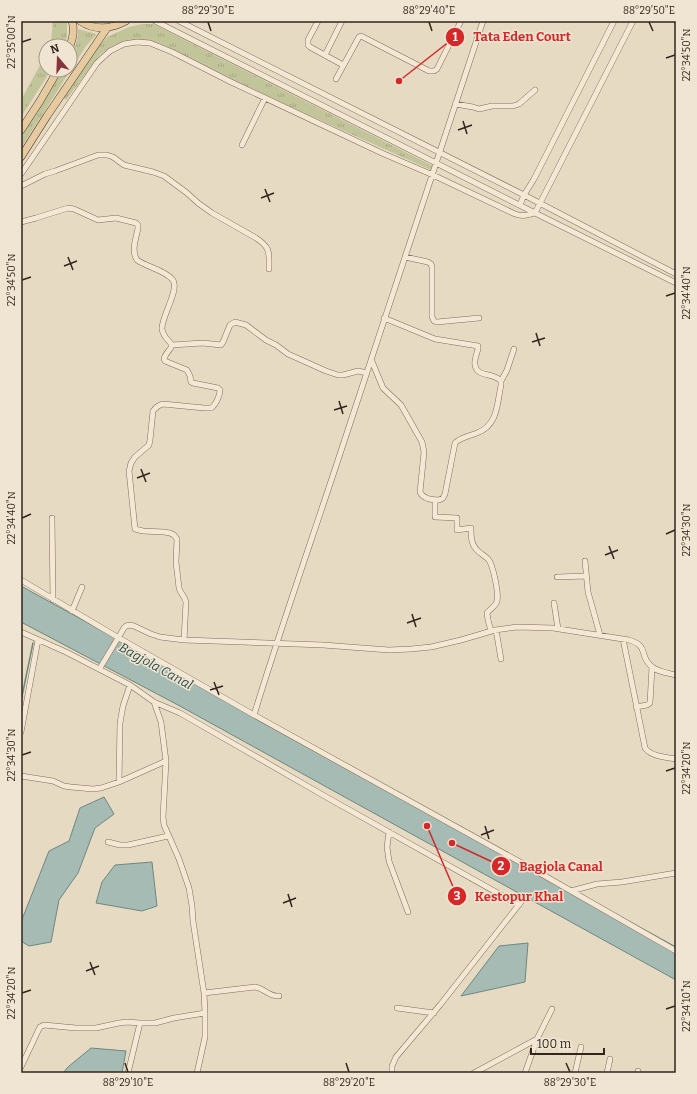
<svg xmlns="http://www.w3.org/2000/svg" width="697" height="1094" viewBox="0 0 697 1094" font-family="Bitter,serif">
  <style>
    .grass { fill: url(#grass-tufts) }
    .water { fill: #a5bbb3; stroke: #6d887f }
    .lines { fill: none; stroke-linecap: round; stroke-linejoin: round }
    .stream { stroke: #6d887f; stroke-width: 1.5 }
    .minor-casing { stroke: #7f6c5c; stroke-width: 6 }
    .major-casing { stroke: #4e3c30; stroke-width: 8 }
    .minor { stroke: #f4e8d5; stroke-width: 5 }
    .major { stroke: #e6cba0; stroke-width: 7 }
    .ticks { fill: none; stroke: #31261e; stroke-width: 1.5 }
    .labels { text-anchor: middle; dominant-baseline: central; stroke-width: 3; stroke-linejoin: round; paint-order: stroke }
    .water-label { font-size: 13px; font-style: italic; fill: #304f4b; stroke: #f0e5d2 }
    .leader { fill: none; stroke: #d62828; stroke-width: 1.5 }
    .callout-dot { fill: #d62828; stroke: #f0e5d2; stroke-width: 1.5 }
    .mark-label { font-size: 12px; text-anchor: middle; font-weight: bold; fill: #fff }
    .callout-label { font-size: 13px; text-anchor: middle; font-weight: bold; fill: #d62828; stroke: #f0e5d2; stroke-width: 3; stroke-linejoin: round; paint-order: stroke }
    .neatline { fill: none; stroke: #31261e; stroke-width: 1.5 }
    .ticks-label { font-size: 10px; text-anchor: middle; fill: #31261e }
  </style>
  <defs>
    <pattern id="grass-tufts" width="24" height="20" patternUnits="userSpaceOnUse"><rect width="24" height="20" fill="#c2c499"/><path d="M3 7l-1-3M5 7V3M7 7l1-3M15 17l-1-3M17 17v-4M19 17l1-3" fill="none" stroke="#a7a883"/></pattern>
  </defs>
  <rect width="100%" height="100%" fill="#e7dac3"/>
  <path class="grass" d="M53,21H67V36L65,46H50L51,42Z
    M142,24H153L169,32L433,166L431,170L255,91L161,44L147,40L130,41L114,45L101,54L66,100L64,98L97,49L107,37L129,27Z
    M78,29L97,34L86,46L21,148V136L63,70H70V56L76,44L78,35Z
    M46,54V70H51L21,117V100Z"/>
  <path class="water" d="M21,586L676,947V980L178,705L21,622Z
    M104,797L114,814L95,828L78,873L59,900L51,942L29,946L21,941V922L49,851L69,841L80,808Z
    M152,862L157,906L142,911L96,903L102,882L115,865Z
    M528,943L525,982L461,996L499,946Z
    M91,1048L126,1051L122,1073H63L68,1067Z"/>
  <g class="lines">
    <path class="stream" d="M21,701L33,643"/>
    <defs>
      <path id="minor" d="M155,21L535,213L633,21
        M179,21L524,195L534,179L614,21
        M318,21L308,40V45L310,47L343,65
        M325,55L342,21
        M336,79L359,37L361,36L429,71H434L437,69L461,21
        M455,104L473,107L479,109L492,106H513L519,104L535,90
        M242,145L265,98
        M21,174L97,63L110,51L124,44L137,42L150,43L172,52L231,82L384,154L433,175L515,214C523,217 527,215 535,213L676,283
        M21,186L45,174L55,171L90,158L98,155H107L113,157L124,165L153,172L164,176L187,193L198,203L212,213L256,238C271,248 269,252 269,269
        M520,205L524,195L676,274
        M21,222L36,218L68,208L74,209L98,220L116,218L136,223L138,225V228C136,239 131,250 137,260C147,267 164,270 172,279C181,288 161,317 162,329C163,337 168,339 172,345C171,350 165,353 164,359L165,361L187,370L190,376L191,382L193,383L218,388L220,390C220,395 216,405 211,408C209,408 206,408 204,408L163,404C158,405 156,407 153,411L150,440L149,445L135,457L131,463L129,471L135,529L143,531L164,532L170,533L174,535L177,539L176,562L179,588C180,593 185,596 186,602L184,640
        M405,257L428,262L431,264L432,267V317L434,321L437,322L479,318
        M172,345L203,343L221,345L223,342L230,325L235,322L246,325L266,340L276,345L288,354L326,371L338,375H343L358,371L367,373
        M371,359L383,388L401,405L422,442L424,452L420,492C423,499 432,500 439,500L443,498L445,494L455,443C461,437 469,436 477,433C498,425 497,404 501,385V381C494,372 477,378 475,365C474,360 477,353 478,349V346L435,339L384,318
        M501,381L507,370L514,349
        M435,500V517L457,518V530L471,528C471,537 471,545 478,551C481,554 485,556 488,559C493,564 499,594 497,601C496,606 490,609 487,613L488,620L491,631
        M52,518L53,600
        M585,561L588,592L600,635
        M557,577L586,576
        M21,580L119,638L254,715L538,872L676,951
        M554,603L558,629
        M72,611L82,587
        M496,630L501,659
        M21,632L66,652L130,685L154,702L180,713L328,798L519,905
        M623,639L645,748C652,757 666,757 676,759
        M100,668L124,628L126,626L130,625L134,626L151,634L160,637L184,640L323,645L389,650L411,649L431,647L461,640L495,630L517,627L553,628L629,640C649,646 639,654 650,665C656,672 668,673 676,675
        M154,702L161,722L166,761L163,817L164,825L179,859L189,888L192,906L193,921L204,993L205,1013V1037L197,1073
        M636,707L647,705L650,703L652,667
        M254,715C280,630 310,545 338,460C387,314 434,167 483,21
        M21,732L38,640
        M21,776L53,781L64,786L71,787L93,789L101,788L119,782L166,761
        M119,782L120,723L123,706L130,685
        M389,832L387,847L389,861L408,912
        M108,842L120,845H128L168,836
        M571,891L597,884L622,882L676,873
        M204,993L255,987C264,988 269,997 279,996
        M397,1008L434,1013
        M21,1067L38,1031L40,1027L44,1025L76,1028H96L119,1023L127,1022L140,1023H155L174,1018L205,1013
        M128,1073L140,1023
        M392,1073V1066L396,1057L440,1005L521,902
        M474,1073L537,1039L552,1009
        M525,1073L537,1039
        M575,1073L581,1047
        M607,1073L610,1059
        M638,1073V1071"/>
      <path id="major" d="M80,21C95,31 111,29 126,21
        M70,46C73,38 75,30 72,21
        M21,130L40,101L58,70
        M21,157L47,116L107,28"/>
    </defs>
    <use href="#minor" class="minor-casing"/>
    <use href="#major" class="major-casing"/>
    <use href="#minor" class="minor"/>
    <use href="#major" class="major"/>
  </g>
  <path class="ticks" d="M208,22L211,31M429,22L432,31M649,22L653,31M22,42L31,39M666,58L675,55M463,121L467,134M458,130L472,125M265,189L270,202M261,198L274,193M68,257L73,270M64,266L77,261M22,280L31,277M666,296L675,293M536,333L540,346M532,342L545,338M339,401L343,414M334,410L347,406M141,469L146,482M137,478L150,473M22,518L31,514M666,534L675,530M609,546L614,559M605,555L618,550M412,614L416,627M407,623L421,618M214,682L219,695M210,690L223,686M22,755L31,752M666,771L675,768M485,826L489,839M481,835L494,830M288,894L292,907M283,903L296,898M90,962L95,975M86,971L99,966M22,993L31,990M666,1009L675,1006M125,1063L128,1072M346,1063L349,1072M566,1063L570,1072"/>
  <g class="labels">
    <g class="water-label">
      <text transform="translate(156 666) rotate(29)">Bagjola Canal</text>
    </g>
  </g>
  <path class="leader" d="M399 81L455 37M452 843L501 866M427 826L457 896"/>
  <g class="callout-dot">
    <circle cx="399" cy="81" r="4"/>
    <circle cx="452" cy="843" r="4"/>
    <circle cx="427" cy="826" r="4"/>
    <circle cx="455" cy="37" r="10"/>
    <circle cx="501" cy="866" r="10"/>
    <circle cx="457" cy="896" r="10"/>
  </g>
  <g class="mark-label">
    <text x="455" y="41">1</text>
    <text x="501" y="870">2</text>
    <text x="457" y="900">3</text>
  </g>
  <g class="callout-label">
    <text x="522" y="41">Tata Eden Court</text>
    <text x="561" y="871">Bagjola Canal</text>
    <text x="519" y="901">Kestopur Khal</text>
  </g>
  <rect width="697" height="1094" fill="none" stroke="#f0e5d2" stroke-width="44"/>
  <g transform="translate(58 58) rotate(341)"><circle r="19" fill="#f0e5d2" stroke="#a4998a"/>
  <path d="M0-3L7 15L0 10L-7 15Z" fill="#86343b"/>
  <text y="-6" font-size="11" font-weight="bold" text-anchor="middle" fill="#31261e">N</text>
  </g>
  <path d="M531 1048v6h73v-6" fill="none" stroke="#31261e" stroke-width="2"/>
  <text x="537" y="1048" font-size="12" fill="#31261e" stroke="#f0e5d2" stroke-width="3" paint-order="stroke">100 m</text>
  <rect x="22" y="22" width="653" height="1050" class="neatline"/>
  <g class="ticks-label">
    <text x="208" y="14">88°29'30"E</text>
    <text x="429" y="14">88°29'40"E</text>
    <text x="649" y="14">88°29'50"E</text>
    <text transform="translate(11 42) rotate(-90)" y="4">22°35'00"N</text>
    <text transform="translate(686 55) rotate(-90)" y="4">22°34'50"N</text>
    <text transform="translate(11 280) rotate(-90)" y="4">22°34'50"N</text>
    <text transform="translate(686 293) rotate(-90)" y="4">22°34'40"N</text>
    <text transform="translate(11 518) rotate(-90)" y="4">22°34'40"N</text>
    <text transform="translate(686 530) rotate(-90)" y="4">22°34'30"N</text>
    <text transform="translate(11 755) rotate(-90)" y="4">22°34'30"N</text>
    <text transform="translate(686 768) rotate(-90)" y="4">22°34'20"N</text>
    <text transform="translate(11 993) rotate(-90)" y="4">22°34'20"N</text>
    <text transform="translate(686 1006) rotate(-90)" y="4">22°34'10"N</text>
    <text x="128" y="1086">88°29'10"E</text>
    <text x="349" y="1086">88°29'20"E</text>
    <text x="570" y="1086">88°29'30"E</text>
  </g>
</svg>
